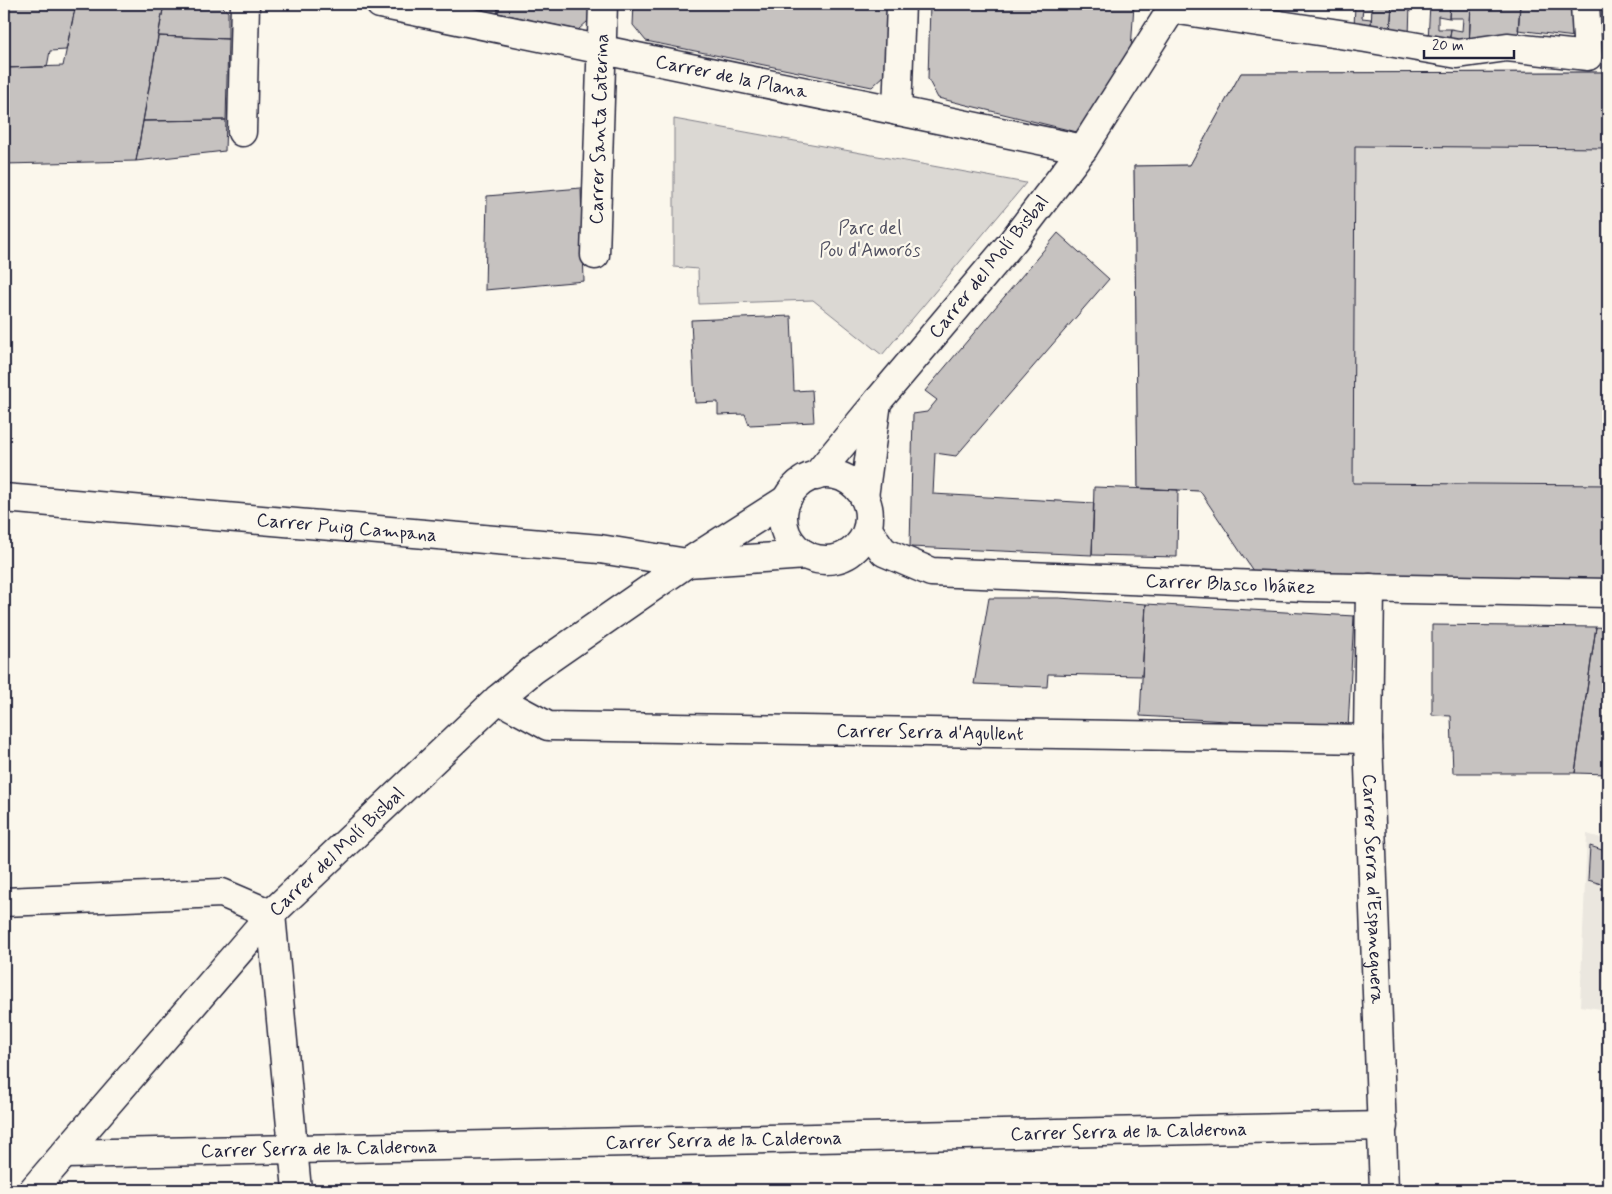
<svg xmlns="http://www.w3.org/2000/svg" width="1612" height="1194" viewBox="0 0 1612 1194" font-family="Mynerve,sans-serif">
  <style>
    .built { fill: #ebe7df }
    .green { fill: #dbd8d3; stroke: #7e7d87 }
    .building { fill: #c6c2c0; stroke: #22223b }
    .lines { fill: none; stroke-linecap: round; stroke-linejoin: round }
    .minor-casing { stroke: #22223b; stroke-width: 31 }
    .secondary-casing { stroke: #22223b; stroke-width: 31 }
    .minor { stroke: #fbf7ec; stroke-width: 28 }
    .secondary { stroke: #fbf7ec; stroke-width: 28 }
    .labels { text-anchor: middle; dominant-baseline: central; stroke-width: 4.5; stroke-linejoin: round; paint-order: stroke }
    .street-label { font-size: 19px; fill: #22223b; stroke: #fbf7ec }
    .park-label { font-size: 19px; fill: #505061; stroke: #fbf7ec }
  </style>
  <rect width="100%" height="100%" fill="#fbf7ec"/>
  <filter id="ink" filterUnits="userSpaceOnUse"><feTurbulence type="fractalNoise" baseFrequency=".02" numOctaves="2"/><feDisplacementMap in="SourceGraphic" scale="10" xChannelSelector="R" yChannelSelector="G"/><feConvolveMatrix kernelMatrix="1 2 1 2 8 2 1 2 1" color-interpolation-filters="sRGB"/></filter>
  <g filter="url(#ink)">
    <path class="built" d="M1587,834L1608,840V1010L1580,1006Z"/>
    <path class="green" d="M1608,72V587L1200,491L1138,488L1134,166L1190,165L1241,73Z
      M674,119L1026,183L882,355L813,300L699,304L698,269L674,267Z"/>
    <path class="building" d="M4,4H76L66,50L50,51L47,67L4,68Z
      M76,4H164L136,161L4,164V68L63,66Z
      M164,4H220L228,12V39L158,36Z
      M448,4H483V10Z
      M483,4H498V13L483,10Z
      M498,4H568L589,6L588,21L578,30L498,13Z
      M634,4H889L887,73L872,87L646,41L633,25Z
      M930,4H1134L1130,65L1081,133L938,98L928,79Z
      M1242,4H1268L1263,13L1239,8Z
      M1355,4H1372V8L1363,7L1362,18L1371,19V31L1354,28Z
      M1372,4H1392L1390,34L1371,31Z
      M1392,4H1410L1409,37L1390,34Z
      M1430,4H1450L1449,18L1438,16V29H1451L1449,43L1428,40Z
      M1450,4H1471L1469,46L1449,43L1451,29L1462,31L1463,18H1449Z
      M1471,4H1520L1518,40L1469,46Z
      M1520,4L1574,10L1575,37L1518,30Z
      M1520,4H1574V10Z
      M158,36L228,39L226,120L143,121Z
      M1608,72V148L1355,146L1353,483L1608,485V587L1257,577L1200,491L1138,488L1134,166L1190,165L1241,73Z
      M226,120L225,151L136,161L143,121Z
      M581,188L584,281L485,290L487,196Z
      M1058,233L1109,279L956,456L935,453L933,494L1094,503L1092,555L910,547L913,414L927,412L937,400L925,391Z
      M791,316L794,391L812,390L814,422L749,425L745,414L718,415V402L695,403L691,320Z
      M1094,487L1178,490L1177,557L1092,555Z
      M989,598H1059L1146,604L1142,676L1048,674L1047,687L974,684Z
      M1146,604L1354,616L1348,728L1140,716Z
      M1432,625L1596,627L1575,773H1453L1451,716L1432,715Z
      M1596,627L1608,628V774L1575,773Z
      M1590,846L1608,852V886L1588,880Z"/>
    <g class="lines">
      <defs>
        <g id="minor">
          <path d="M1172,9L1366,38L1458,54L1507,47L1588,56L1585,4"/>
          <path d="M897,111L901,4"/>
          <path d="M242,132L245,4"/>
          <path d="M1083,149L1175,4"/>
          <path id="s1" d="M595,255L603,4"/>
          <path d="M816,476L877,402"/>
          <path id="s2" d="M4,498L600,549L687,563"/>
          <path id="s3" d="M1370,588L1368,739L1384,1190"/>
          <path id="s4" d="M498,699L548,726L1368,739"/>
          <path d="M4,902L222,893L271,914L297,1190"/>
          <path id="s5" d="M65,1154L1383,1126"/>
          <path id="s6" d="M33,1190L271,914L498,699L533,670L687,563"/>
        </g>
        <g id="secondary">
          <path id="s7" d="M380,4L1083,149L1013,241L877,402L864,497"/>
          <circle cx="826" cy="517" r="43"/>
          <path d="M787,499L687,563L806,555"/>
          <path id="s8" d="M868,530L884,552L931,572L1306,587L1608,593"/>
        </g>
      </defs>
      <use href="#minor" class="minor-casing"/>
      <use href="#secondary" class="secondary-casing"/>
      <use href="#minor" class="minor"/>
      <use href="#secondary" class="secondary"/>
    </g>
  </g>
  <g class="labels">
    <g class="street-label">
      <text stroke="none"><textPath href="#s7" startOffset="359">Carrer de la Plana</textPath></text>
      <text stroke="none"><textPath href="#s1" startOffset="126">Carrer Santa Caterina</textPath></text>
      <text transform="translate(989 267) rotate(-51)">Carrer del Molí Bisbal</text>
      <text stroke="none"><textPath href="#s2" startOffset="344">Carrer Puig Campana</textPath></text>
      <text stroke="none"><textPath href="#s8" startOffset="378">Carrer Blasco Ibáñez</textPath></text>
      <text stroke="none"><textPath href="#s4" startOffset="439">Carrer Serra d'Agullent</textPath></text>
      <text stroke="none"><textPath href="#s6" startOffset="455">Carrer del Molí Bisbal</textPath></text>
      <text stroke="none"><textPath href="#s3" startOffset="301">Carrer Serra d'Espaneguera</textPath></text>
      <text stroke="none"><textPath href="#s5" startOffset="1064">Carrer Serra de la Calderona</textPath></text>
      <text stroke="none"><textPath href="#s5" startOffset="659">Carrer Serra de la Calderona</textPath></text>
      <text stroke="none"><textPath href="#s5" startOffset="254">Carrer Serra de la Calderona</textPath></text>
    </g>
    <g class="park-label">
      <text x="870" y="228">Parc del<tspan x="870" dy="22">Pou d'Amorós</tspan></text>
    </g>
  </g>
  <rect width="1612" height="1194" fill="none" stroke="#fbf7ec" stroke-width="20"/>
  <rect x="10" y="10" width="1592" height="1174" fill="none" stroke="#22223b" stroke-width="2" filter="url(#ink)"/>
  <path d="M1424 50v8h90v-8" fill="none" stroke="#22223b" stroke-width="2.5"/>
  <text x="1432" y="50" font-size="15" fill="#22223b" stroke="#fbf7ec" stroke-width="4" paint-order="stroke">20 m</text>
</svg>
